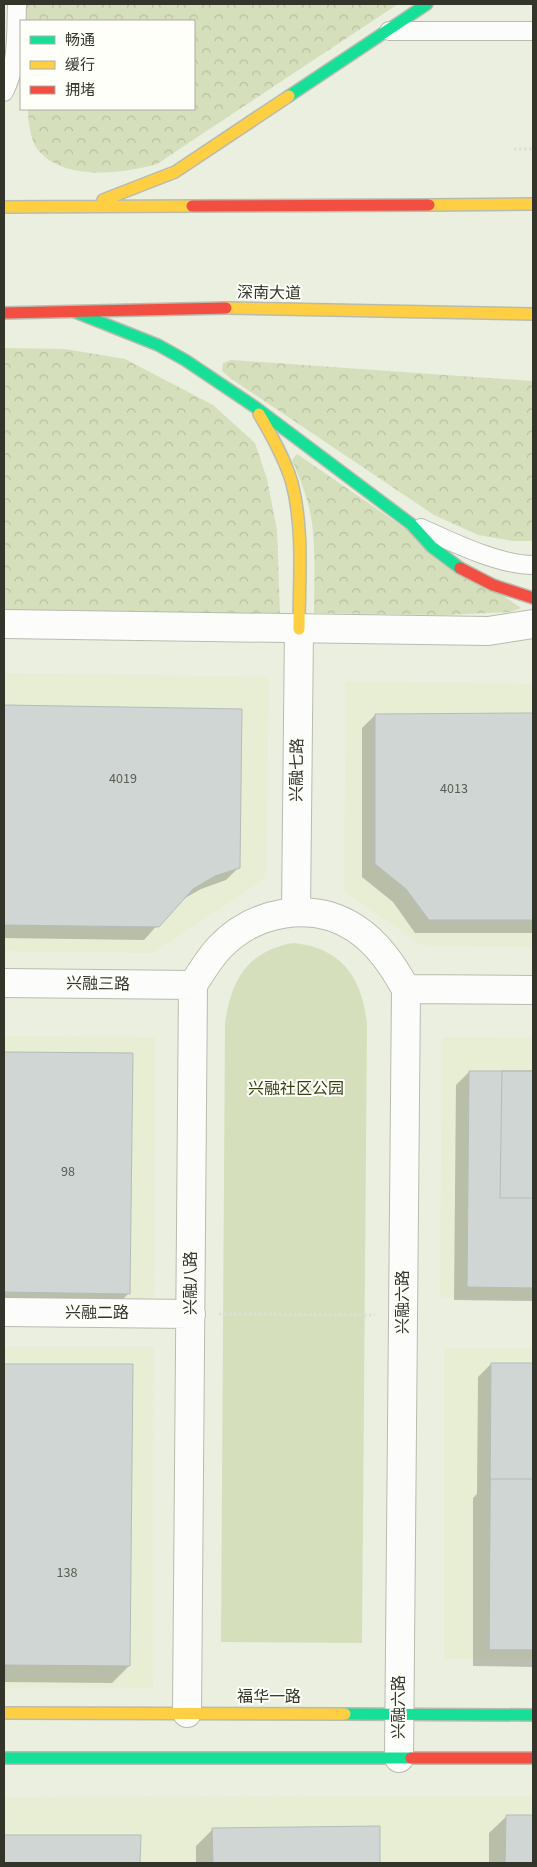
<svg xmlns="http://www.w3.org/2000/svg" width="537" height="1867" viewBox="0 0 537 1867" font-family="'Source Sans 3','Noto Sans SC',sans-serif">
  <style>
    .built { fill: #e7eed3 }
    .green { fill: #d6dfbb }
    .forest { fill: url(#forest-crowns) }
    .shadow { fill: #0003 }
    .building { fill: #d0d6d3; stroke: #b5bcb8 }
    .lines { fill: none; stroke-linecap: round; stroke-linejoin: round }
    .lane-casing { stroke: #b8bcaf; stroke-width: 20 }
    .street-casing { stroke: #b8bcaf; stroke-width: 30 }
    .fast-casing { stroke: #b8bcaf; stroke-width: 14 }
    .slow-casing { stroke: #b8bcaf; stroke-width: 14 }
    .jam-casing { stroke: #b8bcaf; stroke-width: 14 }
    .path { stroke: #dedfdb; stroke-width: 3; stroke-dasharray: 2.5 2.5; stroke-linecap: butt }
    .lane { stroke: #fcfdfa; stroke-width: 18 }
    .street { stroke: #fcfdfa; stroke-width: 28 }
    .fast { stroke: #16e098; stroke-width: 11 }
    .slow { stroke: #ffcf43; stroke-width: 11 }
    .jam { stroke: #f24e42; stroke-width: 11 }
    .labels { text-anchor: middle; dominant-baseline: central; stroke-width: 4; stroke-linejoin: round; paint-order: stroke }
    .number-label { font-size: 14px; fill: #5a5d54 }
    .street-label { font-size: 16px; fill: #33352a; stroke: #fefff9 }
    .park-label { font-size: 16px; fill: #373f0f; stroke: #fefff9 }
  </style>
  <defs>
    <pattern id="forest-crowns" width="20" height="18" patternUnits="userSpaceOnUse" patternTransform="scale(1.25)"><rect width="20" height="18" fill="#d6dfbb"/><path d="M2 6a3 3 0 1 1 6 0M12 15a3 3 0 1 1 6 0" fill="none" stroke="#b8c0a1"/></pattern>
  </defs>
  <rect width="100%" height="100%" fill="#eaefdf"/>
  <path class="built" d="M4,673L269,677L266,878L153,953L4,951Z
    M346,682L533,684V947L423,946L344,892Z
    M4,1036L155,1037L154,1304L4,1303Z
    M442,1037L533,1038V1299L440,1298Z
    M4,1347H154L153,1688H4Z
    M444,1348H533V1659H444Z
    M533,1796V1863H4V1797Z"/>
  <path class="green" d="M294,943C342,948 362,978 367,1024L362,1643L221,1642L225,1023C231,980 248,950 294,943Z"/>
  <path class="forest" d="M25,4H398L157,164C122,174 60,182 36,147C30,137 28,120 28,109H194V21H25Z
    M4,348L65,349L125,359L213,405L255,443L267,479L277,530L280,615H4Z
    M231,360L533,381V541H513L478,535L434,515L230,378L222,371L223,363Z
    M297,454L521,608L510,612L444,615L314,613C314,584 316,553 312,523C309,501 301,481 292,460Z"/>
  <path class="shadow" d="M4,707L241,710L239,867L226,880L201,889L178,902L144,940L4,938Z
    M375,715H533V933H415L393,902L362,877V728Z
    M4,1053L131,1054L129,1293L112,1310L4,1309Z
    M469,1072H533V1301L454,1300L456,1085Z
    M491,1364H533V1667L473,1666V1498L477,1494L478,1377Z
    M4,1365H131L129,1666L112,1683L4,1682Z
    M507,1816L533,1817V1863H489V1833Z
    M378,1827L379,1863H196V1846L213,1829Z
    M4,1836L139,1837V1863H4Z"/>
  <path class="building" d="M4,705L242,709L240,868L215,876L193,889L159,927L4,925Z
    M524,713H533V920H429L406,889L375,864V714Z
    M4,1052L133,1053L130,1294L4,1292Z
    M469,1071H533V1288L467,1287Z
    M502,1071H533V1198H500Z
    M491,1363H533V1650H489Z
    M4,1364H133L130,1666L4,1665Z
    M490,1479H533V1650H489Z
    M506,1815H533V1863H505Z
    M380,1826V1863H213L212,1828Z
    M4,1835H141L140,1863H4Z"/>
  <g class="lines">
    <defs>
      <path id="lane" d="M389,31H533
        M4,92C18,65 16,33 17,4
        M421,528C452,542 499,565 533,565"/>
      <path id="street" d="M4,624L488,631L533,624
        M296,912L299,629
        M4,983L193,985
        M406,989L533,990
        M4,1312L191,1314
        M187,1713L193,985C201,972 209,959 219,948C254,911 312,900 355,928C378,943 393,966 406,989L399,1758"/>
      <path id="fast" d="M289,96L427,4
        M75,312L158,345L185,360L255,407L411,524L432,547L460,568
        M345,1714L533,1715
        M4,1758H411"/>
      <path id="slow" d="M103,200L175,172L289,96
        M429,205L533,204
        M4,207L192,206
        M226,308L533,314
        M259,414C272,436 285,459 292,483C304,530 299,581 299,629
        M4,1713L345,1714"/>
      <path id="jam" d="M192,206L429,205
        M4,313L226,308
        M460,568L493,585L533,598
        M411,1758H533"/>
    </defs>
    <use href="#lane" class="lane-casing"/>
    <use href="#street" class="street-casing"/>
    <use href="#fast" class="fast-casing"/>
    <use href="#slow" class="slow-casing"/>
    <use href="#jam" class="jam-casing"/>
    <path class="path" d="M514,149H533
      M219,1314L375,1315"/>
    <use href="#lane" class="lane"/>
    <use href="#street" class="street"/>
    <use href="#fast" class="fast"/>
    <use href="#slow" class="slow"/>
    <use href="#jam" class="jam"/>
  </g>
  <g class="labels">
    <g class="number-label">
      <text x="123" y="779">4019</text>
      <text x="454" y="789">4013</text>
      <text x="68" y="1172">98</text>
      <text x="67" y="1573">138</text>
    </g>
    <g class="street-label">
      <text transform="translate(269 293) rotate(1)">深南大道</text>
      <text transform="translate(297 770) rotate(-89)">兴融七路</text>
      <text transform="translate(98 984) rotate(1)">兴融三路</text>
      <text transform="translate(191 1283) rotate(-90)">兴融八路</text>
      <text transform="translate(403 1302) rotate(-90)">兴融六路</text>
      <text x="97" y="1313">兴融二路</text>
      <text x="269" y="1697">福华一路</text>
      <text transform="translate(399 1707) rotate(-90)">兴融六路</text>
    </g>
    <g class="park-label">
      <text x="296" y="1089">兴融社区公园</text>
    </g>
  </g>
  <rect width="537" height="1867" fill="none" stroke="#33352a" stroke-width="10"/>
  <rect x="20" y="20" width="175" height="90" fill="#fefff9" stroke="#adaea6"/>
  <rect x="30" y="36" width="25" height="8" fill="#16e098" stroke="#adaea6"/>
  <text x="65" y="45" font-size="15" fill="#33352a">畅通</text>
  <rect x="30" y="61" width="25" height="8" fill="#ffcf43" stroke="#adaea6"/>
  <text x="65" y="70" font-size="15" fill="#33352a">缓行</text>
  <rect x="30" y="86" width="25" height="8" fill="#f24e42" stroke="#adaea6"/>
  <text x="65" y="95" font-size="15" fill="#33352a">拥堵</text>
</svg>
